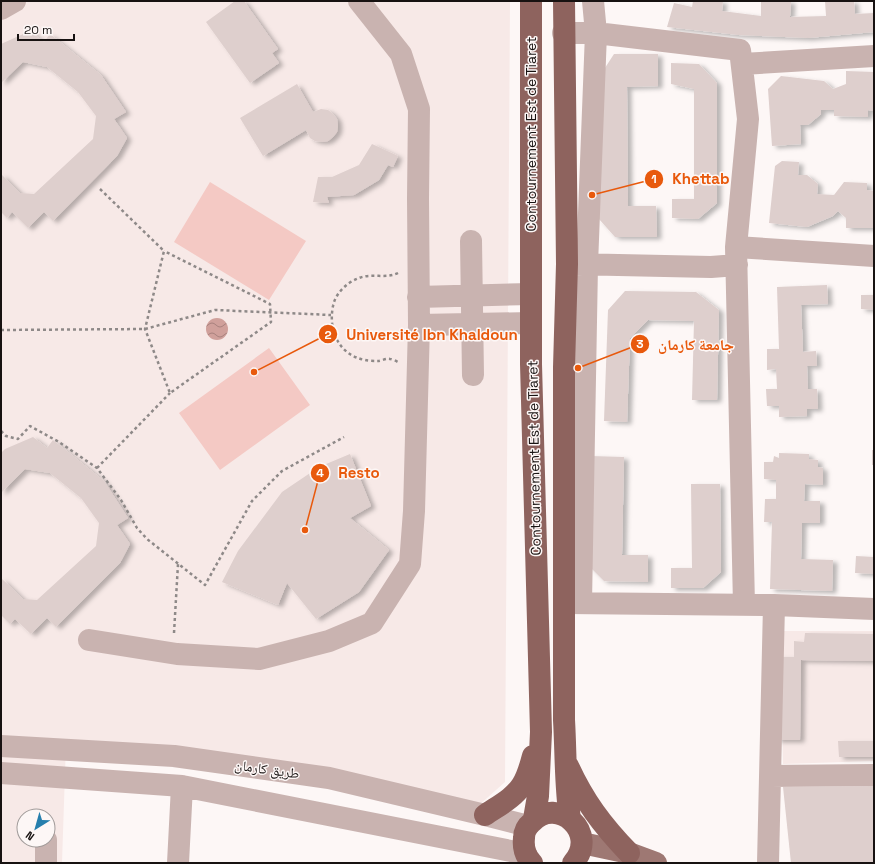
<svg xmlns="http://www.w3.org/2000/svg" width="875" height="864" viewBox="0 0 875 864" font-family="'Space Grotesk','Noto Naskh Arabic',sans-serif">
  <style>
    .built { fill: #f7e9e7; fill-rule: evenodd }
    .pitch { fill: #f4c9c4 }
    .water { fill: url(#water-waves) }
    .building { fill: #decfcd; filter: url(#shadow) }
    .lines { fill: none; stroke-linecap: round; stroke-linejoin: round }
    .path { stroke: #8e8988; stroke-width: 2.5; stroke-dasharray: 3 3; stroke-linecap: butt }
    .minor { stroke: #c9b3b0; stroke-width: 22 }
    .major { stroke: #9e7873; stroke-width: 22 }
    .highway { stroke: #8e635e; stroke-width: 22 }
    .labels { text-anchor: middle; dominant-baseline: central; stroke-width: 3; stroke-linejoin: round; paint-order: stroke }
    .street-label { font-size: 14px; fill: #171211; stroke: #fdf7f6 }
    .leader { fill: none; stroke: #e8590c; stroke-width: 1.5 }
    .callout-dot { fill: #e8590c; stroke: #fdf7f6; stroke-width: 1.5 }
    .mark-label { font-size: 12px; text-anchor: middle; font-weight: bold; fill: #fff }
    .callout-label { font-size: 15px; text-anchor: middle; font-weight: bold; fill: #e8590c; stroke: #fdf7f6; stroke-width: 3; stroke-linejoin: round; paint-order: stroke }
  </style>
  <defs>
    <pattern id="water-waves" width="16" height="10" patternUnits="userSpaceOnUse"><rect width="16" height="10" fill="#d0a09b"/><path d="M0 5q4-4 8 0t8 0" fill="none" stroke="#a8817d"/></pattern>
    <filter id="shadow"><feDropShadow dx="4.5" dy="2.5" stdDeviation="2" flood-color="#0004"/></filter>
  </defs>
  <rect width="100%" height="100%" fill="#fdf7f6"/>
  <path class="built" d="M1,1H510L505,782L478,806L66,743L62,863H1ZM24,816H48V840H24Z
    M780,631H874V761L783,764Z"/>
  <path class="pitch" d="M210,182L306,241L269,300L174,242Z
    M269,348L310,405L220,470L179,413Z"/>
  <path class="water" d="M206 329a11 11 0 1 1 22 0a11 11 0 1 1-22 0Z"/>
  <path class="building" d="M235,1H244L278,49L272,53L279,63L250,83L206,22Z
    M693,1H723L722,11L761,16V1H791L790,17L826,16L825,1H854L855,14L874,13V32L808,38L739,35L667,27L674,3L692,7Z
    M30,31L44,42L50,34L101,75L126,112L114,119L127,138L117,156L53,221L44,212L28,228L12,212L7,218L1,212V174L20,193L34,194L93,139L96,116L78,92L47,67L23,62L1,83V44Z
    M614,54H658V86L627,87L628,206H656L657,237H615L599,219L601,74Z
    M671,63L699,64L717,83V203L698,219L672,218V199H694V89L671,84Z
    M846,71L874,72V111L868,110V117L834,116V110H821V114L808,125H800L801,144L772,146L768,89L781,76L824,81L833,89L846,84Z
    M297,84L313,112L321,109L328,110L333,114L337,119L338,126L337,132L333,137L328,141L322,142L315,141L310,138L306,130L263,156L240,118Z
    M372,144L398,156L393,167L388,165L379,180L354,195L327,197L329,203L313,202L318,177H332L359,165Z
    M782,161L799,162L798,175H807L818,184L817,194L834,195L844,182L867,183V190L874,191V228H846V218L838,211L833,216L807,227L769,223L775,166Z
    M827,285L828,304L801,305L803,352L816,351L817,366H807L808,389H817L818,409H807V416L779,417V406H767L766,389H777L776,369L767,370V349H779L777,287Z
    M625,291L696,292L719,310L717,400H692L694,321L648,320L630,338L627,422L604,421L608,310Z
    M861,295H874V310L861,309Z
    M33,437L47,448L53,440L104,481L128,518L117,525L130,544L120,563L56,627L47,618L31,634L15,619L10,624L1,615V578L23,599L37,600L96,546L99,523L81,498L50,473L25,469L1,493V453L5,449Z
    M872,450H874V465H872Z
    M779,453L809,454V459L818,460V467L823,468V485L805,484L804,501H820V523H802L801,559L833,560L832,591L770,589L772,522H764L765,499H776V480L764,479V462H773L774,456L779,458Z
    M350,454L371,506L350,518L389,550L359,592L316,619L287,583L278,605L222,582L238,551L282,492L319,467Z
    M590,456L624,457L622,555H648V582L604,581L589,566Z
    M691,484H720L721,572L703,588H671V568H692Z
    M856,556L874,557V574L855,573Z
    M805,633L874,634V661L801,660L800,740H776L777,657H794V641L804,642Z
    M838,741H874V757H839Z
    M874,786V863H791L783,787Z"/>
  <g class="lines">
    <path class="path" d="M100,189L164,251L145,329L170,393L271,322L270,304L164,251
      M398,273C386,279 371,273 359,278C347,282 335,294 333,306C328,331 339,355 365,360C369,361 374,361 378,361C381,361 386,358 390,359C392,359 396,361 398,362
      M1,330L145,329L215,310L331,315
      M1,431L6,436L18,439L30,426L59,442L97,468L121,500L137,528L147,539L205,585L252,501L282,471L344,437
      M97,468L170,393
      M174,633L178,564"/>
    <path class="minor" d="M593,1L596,33L740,50L748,119L736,247
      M1,9L15,1
      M563,33H596L587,265L581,603
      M742,64L874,56
      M471,241L473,375
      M572,264L711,267L737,265
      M418,297L531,294
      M419,325L531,323
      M567,603L774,605L874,609
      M744,605L736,247L874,256
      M89,640L177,654L259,659L329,641L372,623L410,564L414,511L419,325L418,198L419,109L401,54L359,1
      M1,746L174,756L329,778L485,815L528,826
      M1,773L182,786L526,854
      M770,776L874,775
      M46,863V840
      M178,863L182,786
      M768,863L774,605"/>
    <path class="major" d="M582,843L629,853L656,863"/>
    <path class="highway" d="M531,1V364L541,732L538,796L534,819
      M564,1L567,264L564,367V720C566,753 565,786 570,819
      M568,766C584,801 602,825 629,853
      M485,815C498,806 514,798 522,785C528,776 530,766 533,756
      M532,863C525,856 523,847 524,838C524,831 527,826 532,822C557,795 600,833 573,863"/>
  </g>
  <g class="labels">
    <g class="street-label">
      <text transform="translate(531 134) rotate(-90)">Contournement Est de Tiaret</text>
      <text transform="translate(534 458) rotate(-91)">Contournement Est de Tiaret</text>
      <text transform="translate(267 769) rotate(8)">طريق كارمان</text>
    </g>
  </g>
  <path class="leader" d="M592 195L654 179M254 372L328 334M578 368L640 344M305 530L320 473"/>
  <g class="callout-dot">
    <circle cx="592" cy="195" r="4"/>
    <circle cx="254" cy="372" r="4"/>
    <circle cx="578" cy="368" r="4"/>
    <circle cx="305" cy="530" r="4"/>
    <circle cx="654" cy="179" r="10"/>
    <circle cx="328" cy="334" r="10"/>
    <circle cx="640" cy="344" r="10"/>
    <circle cx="320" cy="473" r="10"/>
  </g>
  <g class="mark-label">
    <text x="654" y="183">1</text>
    <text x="328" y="339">2</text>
    <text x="640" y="348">3</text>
    <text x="320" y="477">4</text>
  </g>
  <g class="callout-label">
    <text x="701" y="184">Khettab</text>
    <text x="432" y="340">Université Ibn Khaldoun</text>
    <text x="696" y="350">جامعة كارمان</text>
    <text x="359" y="478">Resto</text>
  </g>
  <rect width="875" height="864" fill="none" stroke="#171211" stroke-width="4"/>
  <g transform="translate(36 828) rotate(217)"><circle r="19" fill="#fdf7f6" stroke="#a19b9a"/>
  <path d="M0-3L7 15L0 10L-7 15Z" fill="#267fad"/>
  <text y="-6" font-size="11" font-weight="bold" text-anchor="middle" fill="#171211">N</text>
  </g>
  <path d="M18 34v6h56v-6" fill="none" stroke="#171211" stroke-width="2"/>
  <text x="24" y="34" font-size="12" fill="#171211" stroke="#fdf7f6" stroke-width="3" paint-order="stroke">20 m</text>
</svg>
